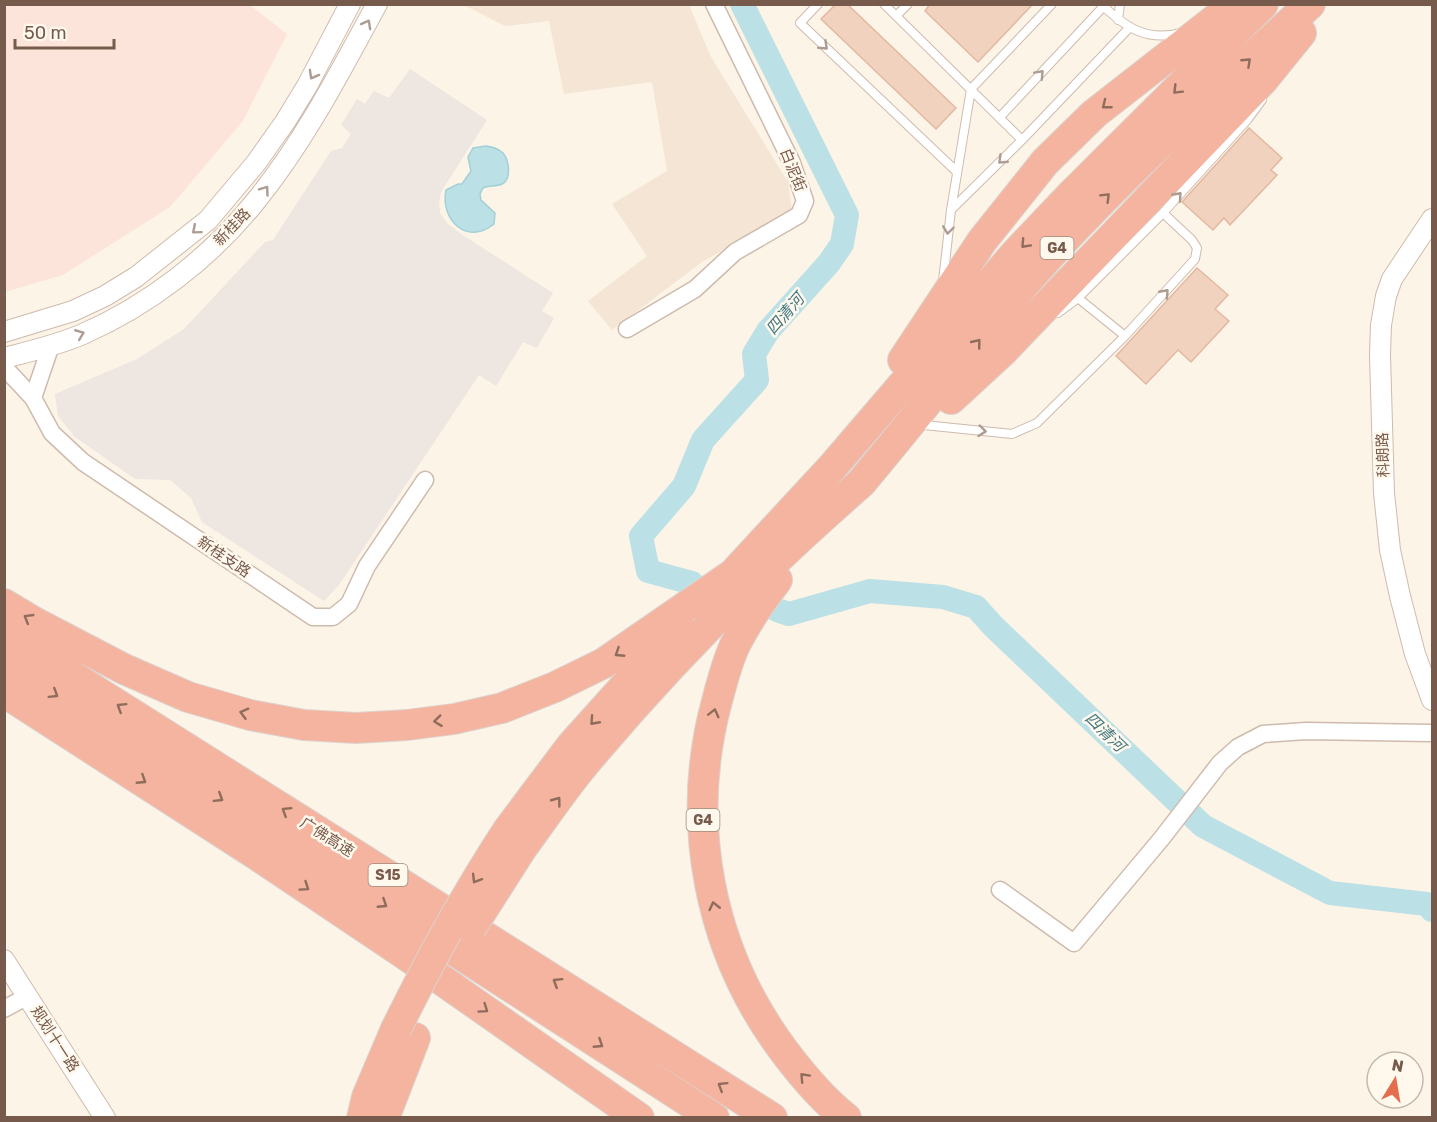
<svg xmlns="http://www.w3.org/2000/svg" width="1437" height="1122" viewBox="0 0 1437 1122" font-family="Rubik,'Noto Sans SC',sans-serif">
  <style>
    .residential { fill: #f4e5d5 }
    .commercial { fill: #fce4db }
    .industrial { fill: #ede6e1 }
    .water { fill: #bbe0e6; stroke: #a2d0d7; stroke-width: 1.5 }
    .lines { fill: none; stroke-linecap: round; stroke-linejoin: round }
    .river { stroke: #bbe0e6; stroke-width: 24 }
    .building { fill: #f1d2bf; stroke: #e4b8a0; stroke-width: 1.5 }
    .service-casing { stroke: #cebbad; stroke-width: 10 }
    .minor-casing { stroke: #cebbad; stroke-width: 19 }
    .tertiary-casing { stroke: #cebbad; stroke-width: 22 }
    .motorway-casing { stroke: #dbd4d0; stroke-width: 32 }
    .service { stroke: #fff; stroke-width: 8 }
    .minor { stroke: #fff; stroke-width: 16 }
    .tertiary { stroke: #fff; stroke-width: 20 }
    .motorway { stroke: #f5b49f; stroke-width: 30 }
    .motorway-bridge-casing { stroke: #dbd4d0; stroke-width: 32; stroke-linecap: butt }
    .motorway-bridge { stroke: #f5b49f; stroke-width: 30 }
    .oneway { stroke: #ad9c93 }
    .oneway2 { stroke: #8f6c5c }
    .labels { text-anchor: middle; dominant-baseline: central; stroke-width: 5; stroke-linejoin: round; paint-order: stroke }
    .shield { fill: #fff8ed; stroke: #9f897c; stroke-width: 1.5 }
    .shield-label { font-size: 14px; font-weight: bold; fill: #765a4b }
    .street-label { font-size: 15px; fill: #765a4b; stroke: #fff8ed }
    .water-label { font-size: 16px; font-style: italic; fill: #427882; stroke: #fff8ed }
  </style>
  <rect width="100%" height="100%" fill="#fcf4e7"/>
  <path class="residential" d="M464,5H689L711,57L788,182L792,211L702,262L612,330L588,301L647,256L612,204L667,171L652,82L564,94L549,21L505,26Z"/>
  <path class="commercial" d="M5,4L250,5L287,34L243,121L170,207L63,275L5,292Z"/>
  <path class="industrial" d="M410,69L487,120L441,192L439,202L440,213L447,223L461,234L553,293L542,311L554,318L537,348L523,342L496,386L479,375L339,585L324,601L202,522L191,498L170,480L135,479L75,437L58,416L55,394L137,359L184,329L265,242L273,240L331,151L342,148L351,134L341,125L357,99L365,104L374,91L389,98Z"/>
  <path class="water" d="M486,146C492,147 498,148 503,153C509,160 512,180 502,184C496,187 489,185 483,188L480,194L481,200L495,213L494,224C467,246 440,220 446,190L458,184H462L471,171L468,157L473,148Z"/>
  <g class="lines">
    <path class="river" d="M692,583L648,571L641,536L684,486L703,440L757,380L754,354L768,331L829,263L842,244L847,215L742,4
      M777,610L789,614L870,591L943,597L976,607L993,626L1203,826L1330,893L1427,904L1432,910"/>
  </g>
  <path class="building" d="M836,4H847L956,108L936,129L821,19Z
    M930,4H1033L978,62L925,11Z
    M1249,128L1282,158L1271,170L1277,175L1230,225L1224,218L1213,230L1182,202Z
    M1197,268L1228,295L1215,309L1229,321L1191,362L1178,350L1146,384L1116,356Z"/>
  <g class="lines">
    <defs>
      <path id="service" d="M818,4L800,23L957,172
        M884,4L1022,140
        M1101,4C1125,27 1146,42 1181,33
        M896,16L908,4
        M1118,20L1120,4
        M1000,117L1103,7
        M952,209L1022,140L1130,27
        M943,281L951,210L971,89L1052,4
        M1078,298L1125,336
        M1058,313L1078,298L1163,213L1248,119L1262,100
        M924,425L1012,434L1037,423L1125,336L1195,259L1197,248L1192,240L1163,213"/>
      <path id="minor" d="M627,329L695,289L735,252L799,215L805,201L792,163L714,4
        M4,367L33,398L52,433L83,462L313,617H333L349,604L367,566L425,480
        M33,398L51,345
        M1000,890L1074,943L1162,838L1220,763L1238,747L1263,734L1306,731L1432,733
        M4,1009L28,996"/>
      <path id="tertiary" d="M1432,219L1392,279L1386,296L1381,325L1380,355L1384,493L1390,550L1400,596L1415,654L1432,700
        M4,332L73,311L105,296L136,277L208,220L256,163L285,122L307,86L350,4
        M4,358C31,351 58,345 83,334C149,305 210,258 255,202C304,142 340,72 377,4
        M4,960L105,1118"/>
      <path id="motorway" d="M903,360L982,241L1045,162L1094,114L1235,4
        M951,399L1003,351L1263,80L1301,33
        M777,580C761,601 747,621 735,645C727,662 722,682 717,701C684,822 709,951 784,1051C802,1075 822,1099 846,1118
        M722,586L834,465L1014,255L1071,195L1263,4
        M4,604L34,622L124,669L188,697L250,715L304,725L356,728L407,725L454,719L502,708L555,687L604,663L736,572
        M4,633L772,1118
        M4,663L232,807L714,1118
        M4,692L257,855L406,955L639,1118
        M508,830L571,746L643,666L680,629
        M522,848C541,822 560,794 581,768C666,666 761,570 861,483C919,414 975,341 1034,273C1119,177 1216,91 1310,4
        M362,1118L367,1097L396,1029
        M384,1118L415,1038"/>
    </defs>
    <use href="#service" class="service-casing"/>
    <use href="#minor" class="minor-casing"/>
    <use href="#tertiary" class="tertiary-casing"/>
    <use href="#motorway" class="motorway-casing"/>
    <use href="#service" class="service"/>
    <use href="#minor" class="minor"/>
    <use href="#tertiary" class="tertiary"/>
    <use href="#motorway" class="motorway"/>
    <defs>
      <path id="motorway-bridge" d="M471,928L522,848
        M396,1029C430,960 466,894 508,830"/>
    </defs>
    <use href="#motorway-bridge" class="motorway-bridge-casing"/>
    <use href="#motorway-bridge" class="motorway-bridge"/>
  </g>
  <defs><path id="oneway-chevron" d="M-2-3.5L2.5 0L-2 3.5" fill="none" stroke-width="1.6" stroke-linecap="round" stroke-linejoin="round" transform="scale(1.5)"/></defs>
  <g class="oneway">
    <use href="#oneway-chevron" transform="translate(367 24) rotate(-61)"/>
    <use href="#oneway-chevron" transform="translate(824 46) rotate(43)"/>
    <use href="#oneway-chevron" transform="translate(1040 74) rotate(-47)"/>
    <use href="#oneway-chevron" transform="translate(313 75) rotate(119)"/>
    <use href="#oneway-chevron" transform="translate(1002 160) rotate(136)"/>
    <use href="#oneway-chevron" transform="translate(265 190) rotate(-54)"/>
    <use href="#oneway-chevron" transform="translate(1178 196) rotate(-48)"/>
    <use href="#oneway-chevron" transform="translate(196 230) rotate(140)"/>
    <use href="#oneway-chevron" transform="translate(948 230) rotate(97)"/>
    <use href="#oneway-chevron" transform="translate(1165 293) rotate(-48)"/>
    <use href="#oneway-chevron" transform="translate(80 334) rotate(-22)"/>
    <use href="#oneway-chevron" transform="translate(982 431) rotate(6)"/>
  </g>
  <g class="oneway2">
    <use href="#oneway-chevron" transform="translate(1247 62) rotate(-43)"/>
    <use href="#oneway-chevron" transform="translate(1177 90) rotate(135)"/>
    <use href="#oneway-chevron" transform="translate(1106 105) rotate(142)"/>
    <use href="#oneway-chevron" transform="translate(1106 197) rotate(-45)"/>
    <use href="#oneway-chevron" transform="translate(1025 244) rotate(133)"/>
    <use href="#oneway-chevron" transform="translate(977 343) rotate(-51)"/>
    <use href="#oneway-chevron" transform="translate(28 618) rotate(-149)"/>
    <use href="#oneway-chevron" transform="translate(619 653) rotate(147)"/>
    <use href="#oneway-chevron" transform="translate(54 694) rotate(32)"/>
    <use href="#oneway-chevron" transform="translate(121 707) rotate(-148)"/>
    <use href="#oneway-chevron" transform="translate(244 713) rotate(-165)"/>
    <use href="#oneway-chevron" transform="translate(714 713) rotate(-76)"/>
    <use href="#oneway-chevron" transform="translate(438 721) rotate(173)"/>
    <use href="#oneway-chevron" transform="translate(594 721) rotate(132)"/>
    <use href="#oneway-chevron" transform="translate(142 780) rotate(33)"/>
    <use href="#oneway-chevron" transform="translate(219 798) rotate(32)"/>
    <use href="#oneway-chevron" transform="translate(557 801) rotate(-53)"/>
    <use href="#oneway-chevron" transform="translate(286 811) rotate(-148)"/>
    <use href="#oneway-chevron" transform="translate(476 879) rotate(121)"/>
    <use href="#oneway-chevron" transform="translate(305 887) rotate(34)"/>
    <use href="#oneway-chevron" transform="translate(383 904) rotate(33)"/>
    <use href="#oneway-chevron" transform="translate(714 906) rotate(-103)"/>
    <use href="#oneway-chevron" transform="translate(557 982) rotate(-148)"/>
    <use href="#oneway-chevron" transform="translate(484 1009) rotate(35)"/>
    <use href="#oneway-chevron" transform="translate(599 1044) rotate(33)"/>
    <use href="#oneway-chevron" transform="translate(804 1077) rotate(-133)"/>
    <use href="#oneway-chevron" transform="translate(722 1086) rotate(-148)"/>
  </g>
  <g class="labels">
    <g class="shield">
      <rect x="1040.5" y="237" width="33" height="22" rx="4.5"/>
      <rect x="686.5" y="809" width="33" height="22" rx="4.5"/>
      <rect x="368.5" y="864" width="39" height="22" rx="4.5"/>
    </g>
    <g class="shield-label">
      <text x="1057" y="248">G4</text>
      <text x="703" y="820">G4</text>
      <text x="388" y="875">S15</text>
    </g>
    <g class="street-label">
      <text transform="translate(793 170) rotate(68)">白泥街</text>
      <text transform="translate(232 227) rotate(-46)">新桂路</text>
      <text transform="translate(1383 455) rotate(-92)">科朗路</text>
      <text transform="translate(224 557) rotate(34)">新桂支路</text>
      <text transform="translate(327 837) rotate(32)">广佛高速</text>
      <text transform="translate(55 1039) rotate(57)">规划十一路</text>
    </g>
    <g class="water-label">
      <text transform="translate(785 314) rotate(-49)">四清河</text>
      <text transform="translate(1105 732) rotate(44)">四清河</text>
    </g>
  </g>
  <rect width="1437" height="1122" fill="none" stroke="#765a4b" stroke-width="12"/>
  <g transform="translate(1395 1080) rotate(11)"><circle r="28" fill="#fff8ed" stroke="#c8b9ac" stroke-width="1.5"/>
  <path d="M0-4.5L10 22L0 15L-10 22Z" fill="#e46d4e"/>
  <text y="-9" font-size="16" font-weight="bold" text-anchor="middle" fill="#765a4b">N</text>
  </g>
  <path d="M15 39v9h99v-9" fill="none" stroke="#765a4b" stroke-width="3"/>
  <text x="24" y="39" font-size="18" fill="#765a4b" stroke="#fff8ed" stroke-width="4.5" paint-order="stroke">50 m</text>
</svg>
